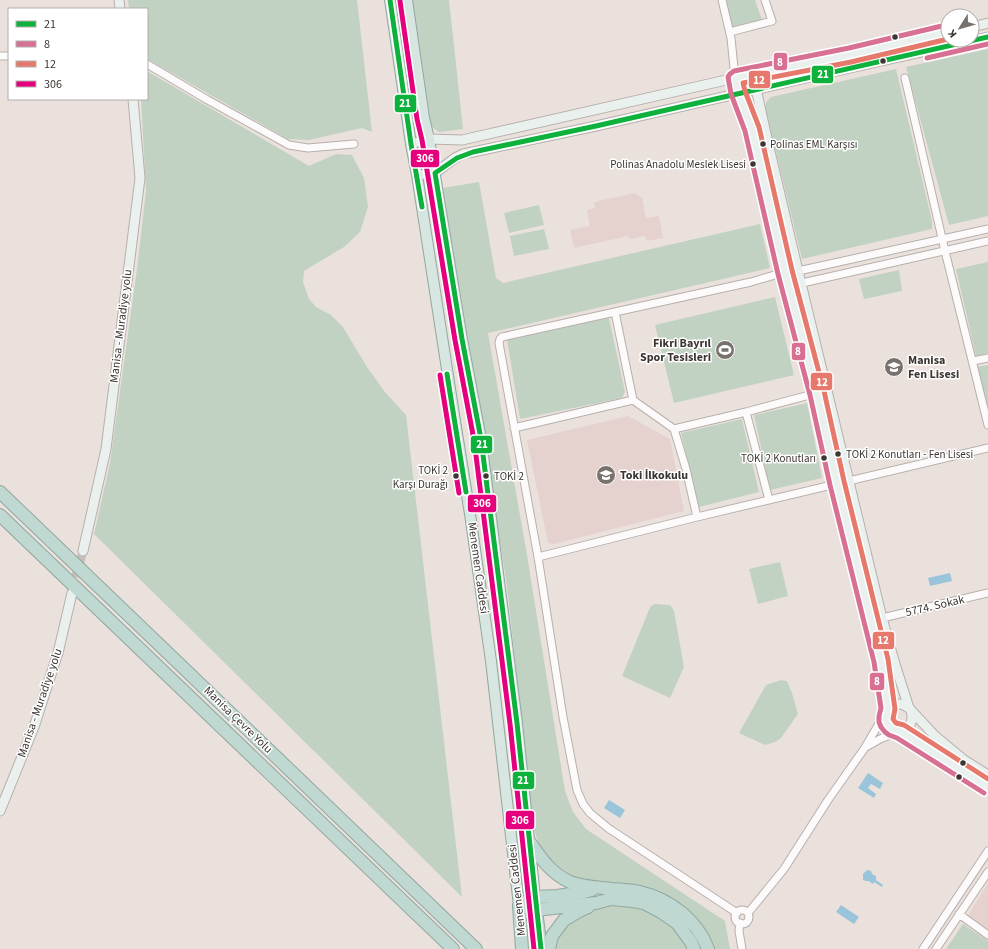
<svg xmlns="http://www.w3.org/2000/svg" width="988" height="949" viewBox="0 0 988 949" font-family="'Source Sans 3',sans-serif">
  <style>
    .education { fill: #e5d2ce }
    .green { fill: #c1d2c2 }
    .water { fill: #9ac4d9 }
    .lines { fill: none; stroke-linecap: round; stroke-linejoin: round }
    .secondary-tunnel { stroke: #c8bfba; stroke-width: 9; stroke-dasharray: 9 4.5; stroke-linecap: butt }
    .street-casing { stroke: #b7b0ac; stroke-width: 9 }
    .secondary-casing { stroke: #b7b0ac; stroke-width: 11 }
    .primary-casing { stroke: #91a79f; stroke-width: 12 }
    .highway-casing { stroke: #91a79f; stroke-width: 14 }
    .street { stroke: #fcfafa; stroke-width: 7 }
    .secondary { stroke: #eaf0ee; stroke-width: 9 }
    .primary { stroke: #d8e6e2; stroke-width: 10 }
    .highway { stroke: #c0d8d2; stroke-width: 12 }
    .bus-1-casing { stroke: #fff; stroke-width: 8 }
    .bus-2-casing { stroke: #fff; stroke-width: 8 }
    .bus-3-casing { stroke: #fff; stroke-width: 8 }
    .bus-4-casing { stroke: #fff; stroke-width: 8 }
    .bus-1 { stroke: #0eb13b; stroke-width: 5 }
    .bus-2 { stroke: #d87093; stroke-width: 5 }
    .bus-3 { stroke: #e7786c; stroke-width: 5 }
    .bus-4 { stroke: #e5007d; stroke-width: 5 }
    .bus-dot { fill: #3c3531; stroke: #fff; stroke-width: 1.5 }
    .labels { text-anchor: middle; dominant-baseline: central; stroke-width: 3; stroke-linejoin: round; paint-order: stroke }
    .bus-label { font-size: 11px; fill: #3c3531; stroke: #fff; text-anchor: start }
    .street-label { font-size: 12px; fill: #3c3531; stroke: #fff }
    .poi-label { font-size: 12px; font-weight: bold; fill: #3c3531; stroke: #fff; text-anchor: start }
    .line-badge { stroke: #fff; stroke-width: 1.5 }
    .badge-label { font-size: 11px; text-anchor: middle; font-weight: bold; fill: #fff }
  </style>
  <rect width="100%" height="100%" fill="#ebe1dc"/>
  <path class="education" d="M635,193L642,198L646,218L659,216L663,238L647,241L645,236L629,239L628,236L574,248L570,230L590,226L587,210L595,208L594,202Z
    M628,416L670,439L684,511L554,544L548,543L527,440Z
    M988,883V931L967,917Z"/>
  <path class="green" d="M128,0H357L372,132L362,128L309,140L288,139L147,59V9H129Z
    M409,0H449L463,129L439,132L429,125Z
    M725,0H755L762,20L731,28Z
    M988,49V216L949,225L906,67Z
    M896,69L932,221V229L802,259L765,107L767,101L771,97Z
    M147,71L309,166L336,154L352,155L364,178L368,207L360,232L344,247L304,271L303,282L309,299L316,307L331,315L343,327L367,367L385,392L406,415L462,897L94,534L110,463L137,269L146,191L141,99H147Z
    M479,182L496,278L503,283L760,224L770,268L488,333L527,555L565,791L573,812L586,829L725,921L730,949H714L711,942L697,920L678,903L658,891L635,884H593L562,874L545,855L539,845L533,826L507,586L468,338L443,188Z
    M539,205L544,225L509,233L504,213Z
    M544,229L549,249L514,256L510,236Z
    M988,262V353L976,356L956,269Z
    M899,270L902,291L864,299L859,279Z
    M775,297L794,375L674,403L655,325Z
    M609,318L625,392L622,398L520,419L507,339Z
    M988,365V412L977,367Z
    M807,403L822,478L770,490L754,415Z
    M742,419L759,492L699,507L681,433Z
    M780,562L788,596L758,604L749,569Z
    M655,604L669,605L671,606L674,611L684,667L670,698L622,676L649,610L651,606Z
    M781,680L787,681L792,693L798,714L781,738L775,742L765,745L739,733L766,685Z
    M611,899L661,912L694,949H553L564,920Z
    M963,924L988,941V949H946Z"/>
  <path class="water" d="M950,573L952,581L930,586L928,578Z
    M868,773L883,783L880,789L871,784L868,788L876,794L874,798L858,788Z
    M609,800L625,810L620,818L604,808Z
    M867,870L871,871L873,875L876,876V880L883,885L882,887L874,882L873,884L871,883L869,881H866L863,880V874Z
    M841,905L859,917L854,924L836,912Z"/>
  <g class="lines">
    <path class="secondary-tunnel" d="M72,590L83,551"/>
    <defs>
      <path id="street" d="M722,0L731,38L735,78
        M730,32L772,21L765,0
        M0,56H9
        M147,64L206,99L289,145L308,148L354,144
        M905,78L945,251L988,425
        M789,286L988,241
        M615,312L502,337L500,339L499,343L538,557L563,717L577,790L583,804L590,813L608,828L737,913
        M973,361L988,358
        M633,400L615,312L751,282L785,272L798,271L988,229
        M746,412L769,500
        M514,428L633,400L674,429L746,412L817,393
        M674,429L686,469L697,517
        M538,557L697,517L988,448
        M882,618L988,593
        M866,747L880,739L900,731
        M735 917a7 7 0 1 1 14 0a7 7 0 1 1-14 0Z
        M748,913L784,869L828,800L864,749L886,712
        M959,914L988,935
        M740,923L739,931L742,949
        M923,949L988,851
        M936,949L988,872"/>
      <path id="secondary" d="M119,0L120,9
        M972,27L988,23
        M753,75L768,143L798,271L882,618L895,664L909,708L935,736L964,760L988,775
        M735,78L738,93L752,129L785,272L817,393L837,483L881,661L888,709
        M411,144L429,139L462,140L735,78L850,55L948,32
        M417,175L435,173L455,158L463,154L473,152L596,126L819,75L988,37
        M83,551L106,449L140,178L133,99
        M909,708C887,692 873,729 900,731L939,755L988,787
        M900,731C910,729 914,721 911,711
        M0,811L34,727L58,653L72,593"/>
      <path id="primary" d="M390,0L411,144L417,175L455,421L470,514L491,661L519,906
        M407,0L424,118L429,139L462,339L481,439L517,723L535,897"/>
      <path id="highway" d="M0,492L171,656L476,949
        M0,515L453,949
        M529,841C541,858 550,873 570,882C583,887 598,887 612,889C621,890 631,890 640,892C670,899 697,920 708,949
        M535,903L541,949
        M519,906L536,910L596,903L611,899L633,901L644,903L661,912L677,923L691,942L694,949
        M519,906L535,897L557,896L584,892L592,890
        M519,906L522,949
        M549,949L552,936L564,920L579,911L588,907"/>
    </defs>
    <use href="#street" class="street-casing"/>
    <use href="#secondary" class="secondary-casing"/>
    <use href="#primary" class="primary-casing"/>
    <use href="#highway" class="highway-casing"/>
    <use href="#street" class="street"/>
    <use href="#secondary" class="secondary"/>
    <use href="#primary" class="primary"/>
    <use href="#highway" class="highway"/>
    <defs>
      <path id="bus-1" d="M390,0L411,144L422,207
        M447,374L466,492
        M541,949L517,723L481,439L462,339L435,173L457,158L473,152L596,126L988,37"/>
      <path id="bus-2" d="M946,25L849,48L734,71L730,74L728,77L731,94L745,131L778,274L810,395L830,485L874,662L881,708L879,716V722L881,727L885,732L889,735L897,738L984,793
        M927,58L988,44"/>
      <path id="bus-3" d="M948,39L851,62L743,83L745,91L759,127L792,270L824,391L844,481L888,659L895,709L893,719L896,723L904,725L988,779"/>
      <path id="bus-4" d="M400,1L417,119L422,140L455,340L474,440L510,724L534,949
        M440,375L459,493"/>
    </defs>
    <use href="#bus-1" class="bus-1-casing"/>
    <use href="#bus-2" class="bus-2-casing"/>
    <use href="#bus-3" class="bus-3-casing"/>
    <use href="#bus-4" class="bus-4-casing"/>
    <use href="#bus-1" class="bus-1"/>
    <use href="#bus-2" class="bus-2"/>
    <use href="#bus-3" class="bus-3"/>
    <use href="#bus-4" class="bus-4"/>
  </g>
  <defs>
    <symbol id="stadium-disc" viewBox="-11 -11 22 22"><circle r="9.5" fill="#79716d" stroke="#fff"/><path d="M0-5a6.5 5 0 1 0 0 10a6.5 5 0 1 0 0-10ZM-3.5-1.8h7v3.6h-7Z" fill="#fff"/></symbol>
    <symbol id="school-disc" viewBox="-11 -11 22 22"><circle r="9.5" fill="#79716d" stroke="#fff"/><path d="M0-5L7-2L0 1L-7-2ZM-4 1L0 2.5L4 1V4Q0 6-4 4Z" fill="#fff"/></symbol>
  </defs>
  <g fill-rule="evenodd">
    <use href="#stadium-disc" x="714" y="339" width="22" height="22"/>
    <use href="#school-disc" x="883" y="356" width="22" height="22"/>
    <use href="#school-disc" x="595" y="464" width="22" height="22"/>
  </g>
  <g class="bus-dot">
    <circle cx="895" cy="37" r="3.5"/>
    <circle cx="883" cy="61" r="3.5"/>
    <circle cx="763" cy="144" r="3.5"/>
    <circle cx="753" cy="164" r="3.5"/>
    <circle cx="838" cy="454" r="3.5"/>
    <circle cx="824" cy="458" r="3.5"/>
    <circle cx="456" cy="476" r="3.5"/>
    <circle cx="486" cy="476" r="3.5"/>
    <circle cx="963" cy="763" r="3.5"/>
    <circle cx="959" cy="777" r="3.5"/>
  </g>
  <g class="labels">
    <g class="bus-label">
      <text x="770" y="144">Polinas EML Karşısı</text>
      <text x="746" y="164" text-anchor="end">Polinas Anadolu Meslek Lisesi</text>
      <text x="846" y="454">TOKİ 2 Konutları - Fen Lisesi</text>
      <text x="816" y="458" text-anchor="end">TOKİ 2 Konutları</text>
      <text x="448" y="470" text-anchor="end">TOKİ 2<tspan x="448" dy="14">Karşı Durağı</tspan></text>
      <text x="494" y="476">TOKİ 2</text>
    </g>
    <g class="street-label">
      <text transform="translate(121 326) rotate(-83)">Manisa - Muradiye yolu</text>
      <text transform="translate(478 568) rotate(82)">Menemen Caddesi</text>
      <text transform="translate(935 606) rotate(-13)">5774. Sokak</text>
      <text transform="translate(40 703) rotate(-71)">Manisa - Muradiye yolu</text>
      <text transform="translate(238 720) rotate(44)">Manisa Çevre Yolu</text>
      <text transform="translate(517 890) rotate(-96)">Menemen Caddesi</text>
    </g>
    <g class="poi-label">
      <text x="711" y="343" text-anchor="end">Fikri Bayrıl<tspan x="711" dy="14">Spor Tesisleri</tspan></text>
      <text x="908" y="360">Manisa<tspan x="908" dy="14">Fen Lisesi</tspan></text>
      <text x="620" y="475">Toki İlkokulu</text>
    </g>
  </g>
  <g class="line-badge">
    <rect x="773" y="52" width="15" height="19" rx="4" fill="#d87093"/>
    <rect x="811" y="65" width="23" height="19" rx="4" fill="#0eb13b"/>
    <rect x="748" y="70" width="23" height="19" rx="4" fill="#e7786c"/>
    <rect x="394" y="94" width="23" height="19" rx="4" fill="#0eb13b"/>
    <rect x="410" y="149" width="30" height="19" rx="4" fill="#e5007d"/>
    <rect x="791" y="342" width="15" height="19" rx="4" fill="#d87093"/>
    <rect x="810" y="372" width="23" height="19" rx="4" fill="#e7786c"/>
    <rect x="470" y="435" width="23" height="19" rx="4" fill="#0eb13b"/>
    <rect x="467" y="494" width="30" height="19" rx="4" fill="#e5007d"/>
    <rect x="872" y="631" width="23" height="19" rx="4" fill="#e7786c"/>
    <rect x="869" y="672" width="16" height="19" rx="4" fill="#d87093"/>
    <rect x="512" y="771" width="23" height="19" rx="4" fill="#0eb13b"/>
    <rect x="505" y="810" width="30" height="20" rx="4" fill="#e5007d"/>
  </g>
  <g class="badge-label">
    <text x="780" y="66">8</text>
    <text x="823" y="78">21</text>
    <text x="759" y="84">12</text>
    <text x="405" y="107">21</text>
    <text x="425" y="162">306</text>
    <text x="798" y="355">8</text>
    <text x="822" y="386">12</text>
    <text x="482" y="448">21</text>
    <text x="482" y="507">306</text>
    <text x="883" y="644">12</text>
    <text x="877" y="685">8</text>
    <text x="523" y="784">21</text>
    <text x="520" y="824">306</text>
  </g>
  <rect x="8" y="8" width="140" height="92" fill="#ffffff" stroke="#b1aead"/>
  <rect x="16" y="21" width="20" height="6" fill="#0eb13b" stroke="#b1aead"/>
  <text x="44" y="28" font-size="12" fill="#3c3531">21</text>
  <rect x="16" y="41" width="20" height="6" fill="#d87093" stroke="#b1aead"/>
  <text x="44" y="48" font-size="12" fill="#3c3531">8</text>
  <rect x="16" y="61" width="20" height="6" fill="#e7786c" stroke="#b1aead"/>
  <text x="44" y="68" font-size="12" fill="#3c3531">12</text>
  <rect x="16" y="81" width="20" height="6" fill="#e5007d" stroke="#b1aead"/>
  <text x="44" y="88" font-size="12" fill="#3c3531">306</text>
  <g transform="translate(960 28) rotate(233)"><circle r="19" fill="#ffffff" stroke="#b1aead"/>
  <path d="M0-3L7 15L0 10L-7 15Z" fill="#79716d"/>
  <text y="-6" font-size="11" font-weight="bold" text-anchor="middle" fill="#3c3531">K</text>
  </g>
</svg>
